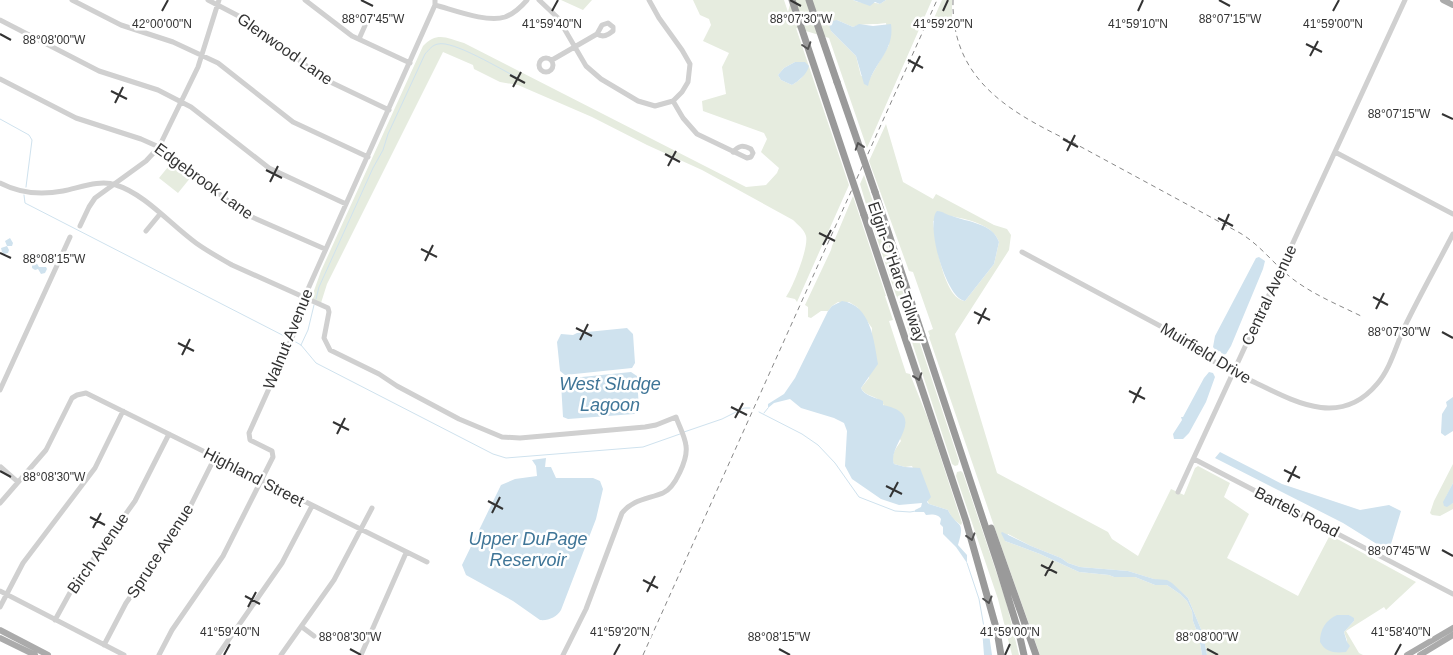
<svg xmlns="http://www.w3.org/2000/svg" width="1453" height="655" viewBox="0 0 1453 655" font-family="Helvetica,sans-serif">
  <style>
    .green { fill: #e6ecdf; fill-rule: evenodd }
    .water { fill: #cfe2ee }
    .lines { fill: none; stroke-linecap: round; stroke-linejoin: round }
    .stream { stroke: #cfe2ee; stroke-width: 1 }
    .minor { stroke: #d0d0d0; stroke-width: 5 }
    .major { stroke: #ababab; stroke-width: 6 }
    .highway { stroke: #9a9a9a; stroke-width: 7 }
    .rail { stroke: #888; stroke-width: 1; stroke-dasharray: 5 4; stroke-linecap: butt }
    .highway-bridge { stroke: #9a9a9a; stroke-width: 7 }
    .oneway { stroke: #525252 }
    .ticks { fill: none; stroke: #333; stroke-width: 2 }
    .labels { text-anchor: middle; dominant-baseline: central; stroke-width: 5; stroke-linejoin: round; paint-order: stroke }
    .street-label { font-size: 16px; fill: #333; stroke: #fff }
    .water-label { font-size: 18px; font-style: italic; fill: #3f7597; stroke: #fff }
    .ticks-label { font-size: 12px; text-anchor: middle; fill: #333; stroke: #fff; stroke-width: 5; stroke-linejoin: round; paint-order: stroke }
  </style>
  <rect width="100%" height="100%" fill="#fff"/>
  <path class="green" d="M561,0H592L583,10Z
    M693,0H784L788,12L791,0H853C862,5 871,1 880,4L886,0H932L867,148L829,38L796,28L849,185L797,302L795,299L786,297C793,287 809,247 806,236C804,229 798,225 793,220L702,170L647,145L592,117L518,85L500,82L474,69L473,65L443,52L327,284L321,303L311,299L321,271L423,46C437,31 447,38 464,43L746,187L766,185L777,173L779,168L761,152L767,139L764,133L703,111L702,101L726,94L722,67L729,53L703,41L711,25L709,19L700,15ZM837,20L853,27C861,23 875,25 886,23L889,45L870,78L861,76L856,56L831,31ZM795,62H805C806,75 803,78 792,85L781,80L778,75L784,68Z
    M942,0H952V18L945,23L934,18Z
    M886,124L903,182L933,199L936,194L994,225L1007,229L1011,235L1009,250L955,334L997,473L1108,532L1112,539L1138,556L1171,489L1184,495L1195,468L1198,466L1230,483L1224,497L1249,514L1227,558L1298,596L1330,535L1416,582L1386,610L1384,607L1346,631L1359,653L1363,655H1207L1203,634L1188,598L1173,585L1128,571L1080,567L1068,563L1061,558L1031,546L1008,534L1005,541L1040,554L1079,572L1109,575L1114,577H1135L1155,585H1167L1180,594L1187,601L1192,611L1193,621L1199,637L1202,655H1040L993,523L929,337L930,336L928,331L933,329L913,272L909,271L869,161ZM950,216C966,219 993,224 999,242L994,264L965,301C943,299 935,238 933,221ZM1337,615H1349L1354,621L1344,632L1347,640L1343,652H1334Z
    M172,162L191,177L178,193L159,178Z
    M864,175L959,461L958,465L955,466L952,464L910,336L902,308L896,295L872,224L860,184Z
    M853,196L886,296H885L893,320L889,321L906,373L910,374L928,419L962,523L961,525L952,518L948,510L929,504L912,466L905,467L894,464C890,456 896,448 901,441C895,429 890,415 883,404C877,395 865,397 861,388L869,378L872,328L857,307L849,302H838L832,306L828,311H821L811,318L808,317V307L805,305L831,250L832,246Z
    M1453,464V483L1446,497L1450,504L1453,503V509L1440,516L1432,515L1430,513L1434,501Z
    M961,471L963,473L1006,601L1019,655H1012L998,599L956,476L957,472Z"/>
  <path class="water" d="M853,0H886L880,4L875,2L870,6Z
    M837,20L853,27L859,24L873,26L891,24C895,51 873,63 868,86L864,84L856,56L831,31C829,27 829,24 832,21Z
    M795,62H805L809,66C807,74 799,81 792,85L781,80L778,75L784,68Z
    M937,211C943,211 946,215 952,216C967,222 993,223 999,242L994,264L965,301C946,299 925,223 937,211Z
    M10,238L13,243L12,246H7L9,250L8,253L4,254L2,252L1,248L7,246L5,241Z
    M37,253H41L44,258L49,257L51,260L50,263L45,264L43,260H37L35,256Z
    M1259,257L1265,261L1263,269L1231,346L1226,354L1223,355L1220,351L1217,352L1213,347L1215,336L1256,258Z
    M36,262L39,267H46L47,269L45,273L41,274L38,269L35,270L32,268V264Z
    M842,301C871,305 874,341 878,364L861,388C864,396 875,397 883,401V405C931,415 886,446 894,464L905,467L920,468L931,497L927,502L929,504L948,510C957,529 966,518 958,545L967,555V563L956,547L943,534V527L940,524L941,519C938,514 932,514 926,515L924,512H915V510L921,507L922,503L899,505L881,499L852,479L845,466L847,431L844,423L834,418L801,408L790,399L774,403L768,408V404L784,394L795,378L828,311L832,306Z
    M627,328L633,334L635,363L632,368L565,375L560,371L557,342L561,334L573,335L577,333Z
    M631,372L637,376L639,410L634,414L568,419L563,417L561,383L562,379Z
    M1209,372L1213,373L1215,377L1206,402L1189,433L1183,439H1174L1173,434L1182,420L1181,417H1183L1204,378Z
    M1453,397V431L1445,436L1441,433L1442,414L1447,406L1446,402Z
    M1220,452L1282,484L1360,510L1389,505L1401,511L1391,544L1385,547L1380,546L1343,523L1215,458Z
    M546,458L545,467H551L556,478H593L600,481L603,489L596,519L561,610C557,617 548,621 540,620L513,601L466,575L462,565L501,485L515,479L537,476L536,466L532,460Z
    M1453,483V503L1447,507L1444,506L1443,502Z
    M1002,532L1031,546L1061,558L1068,563L1080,567L1128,571L1154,579L1167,580L1172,583L1188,598L1203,634L1207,655H1202L1199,637L1193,621L1192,611L1187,601L1180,594L1167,585H1155L1135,577H1114L1109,575L1079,572L1040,554L1005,541L1001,533Z
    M1337,615H1349L1354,618V621L1344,632L1347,642L1350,646L1346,652C1335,653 1326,653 1320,642C1320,629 1326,620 1337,615Z
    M988,627L992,655H984L982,629Z"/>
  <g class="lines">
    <path class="stream" d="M0,119L29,135L32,140L26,187
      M24,195L25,203L290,339
      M316,299L319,287L373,168L383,150L388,134L425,54C429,50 432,45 438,44C453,40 502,70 518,78
      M294,341L301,345L316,363L493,454L506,458L643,447L680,434
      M301,345L308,330L314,305
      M759,412L802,434L818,445L835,463L859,497L895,511L910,512L916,511
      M764,413L768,408
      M684,432L722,419L744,408H750
      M967,563L979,599L984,627"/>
    <path class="minor" d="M72,0L121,25L173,42L218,63L293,122L368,157
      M208,0L252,23L322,78L389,110
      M305,0L352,36L410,63
      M539,0L558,18L586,66L601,79L638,101L655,106L673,101L682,92L688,82L690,64L682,50L659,18L649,0
      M435,5C454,10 487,23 505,17C513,14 521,7 527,0
      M0,20L99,71L158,90L191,107L269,168L346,204
      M359,39L367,21
      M539 65a7 7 0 1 1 14 0a7 7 0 1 1-14 0Z
      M552,60L597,34L602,25L608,23L613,27V31C608,35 603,38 597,34
      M0,79L76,118L141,139L159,147L245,214L325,249
      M673,101L683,118L697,134L747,158L751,157L753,153L751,149C743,145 739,145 733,152
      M1335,152L1453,214
      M0,183C19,193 42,195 63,191C79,188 100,179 116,185C145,194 171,225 196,243C207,251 220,258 232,265L328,308L329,312L324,338L330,350L379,374L397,386L459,419L502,437L520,438L645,427L656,425L676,417C679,426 685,436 686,446C688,459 675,488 663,493C648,499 633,499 622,513L586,609L563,655
      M80,226L89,207L95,198L146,161L159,147L198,67L219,0
      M146,231L160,214
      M1022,252L1192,343C1199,348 1205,355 1212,360C1225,370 1241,376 1256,383C1297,403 1341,427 1377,384C1391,368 1396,345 1405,326C1420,295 1437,265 1453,234
      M0,390L70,237
      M1194,459L1453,594
      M1,467L18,482
      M1178,492L1405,0
      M0,503L46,450L72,398L77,395L86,393L427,562
      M0,591L124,655
      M0,607L23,563L95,468L123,411
      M55,620L72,589L135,501L169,434
      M302,627L314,636
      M104,645L126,603L180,527L215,457
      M159,655L172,630L223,556L273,457L272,451L250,440L249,433L294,333L304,298L435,5V0
      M218,655L282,563L312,506
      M281,655L334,580L372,508
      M361,655L406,553"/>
    <path class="major" d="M1443,0L1453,5
      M0,630L48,655
      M0,638L35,655
      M1407,655L1453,628
      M1420,655L1453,635"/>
    <path class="highway" d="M809,0L837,82
      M875,192L999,568L1019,633L1024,655
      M864,215L966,521L997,631L1001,655
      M991,528L1036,655"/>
    <path class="rail" d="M953,0C951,82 1013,114 1078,145
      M1072,142L1240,233C1260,245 1272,262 1289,276C1311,294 1339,305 1363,317
      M643,655L937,0"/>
    <path class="highway-bridge" d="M792,0L864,215
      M837,82L875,192"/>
  </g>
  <defs><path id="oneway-chevron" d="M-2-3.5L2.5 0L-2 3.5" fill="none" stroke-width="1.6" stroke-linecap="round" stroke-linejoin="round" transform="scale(1.25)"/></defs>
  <g class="oneway">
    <use href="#oneway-chevron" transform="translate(807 46) rotate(72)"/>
    <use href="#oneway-chevron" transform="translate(859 146) rotate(-109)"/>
    <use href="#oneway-chevron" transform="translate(918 377) rotate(71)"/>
    <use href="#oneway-chevron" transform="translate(971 537) rotate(73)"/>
    <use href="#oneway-chevron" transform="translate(988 600) rotate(75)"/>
  </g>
  <path class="ticks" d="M361,0L373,6M790,0L801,6M1219,0L1230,6M162,11L168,0M552,11L558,0M943,11L948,0M1138,11L1143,0M1333,11L1339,0M0,34L11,40M1306,44L1322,52M1310,56L1318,41M908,60L923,68M912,72L920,56M510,75L525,83M513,87L521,72M111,91L127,99M115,103L123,87M1442,114L1453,119M1063,139L1078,147M1067,151L1075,135M665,154L680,162M668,166L676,151M266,170L282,178M270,182L278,166M1218,218L1233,226M1222,230L1229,214M819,233L835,241M823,245L831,230M421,249L437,257M0,253L11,258M425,261L433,245M1373,297L1388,305M1376,309L1384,293M974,312L990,320M978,324L986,308M576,328L592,336M1442,332L1453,338M580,340L588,324M178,343L194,351M182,355L190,339M1129,391L1145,399M1133,403L1141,387M731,407L747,415M735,418L743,403M333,422L349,430M337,434L345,418M1284,470L1300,478M0,471L11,477M1288,482L1296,466M886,486L902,494M890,497L898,482M488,501L503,509M492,513L500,497M90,517L105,525M93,528L101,513M1442,550L1453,556M1041,565L1057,573M1045,576L1053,561M643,580L658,588M647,592L655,576M245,596L260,604M248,607L256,592M350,649L361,655M779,649L790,655M1207,649L1218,655M224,655L230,644M614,655L620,644M1005,655L1010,644M1395,655L1401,644"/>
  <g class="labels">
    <g class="street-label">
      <text transform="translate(285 49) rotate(35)">Glenwood Lane</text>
      <text transform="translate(204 181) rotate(36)">Edgebrook Lane</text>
      <text transform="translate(897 272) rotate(71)">Elgin-O'Hare Tollway</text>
      <text transform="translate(1269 295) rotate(-65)">Central Avenue</text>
      <text transform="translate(288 339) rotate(-68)">Walnut Avenue</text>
      <text transform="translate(1206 353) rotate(31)">Muirfield Drive</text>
      <text transform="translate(254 477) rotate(27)">Highland Street</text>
      <text transform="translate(1297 512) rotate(27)">Bartels Road</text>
      <text transform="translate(160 551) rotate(-57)">Spruce Avenue</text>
      <text transform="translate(98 553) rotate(-55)">Birch Avenue</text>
    </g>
    <g class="water-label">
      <text x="610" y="384">West Sludge<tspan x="610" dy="21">Lagoon</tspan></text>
      <text x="528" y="539">Upper DuPage<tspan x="528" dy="21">Reservoir</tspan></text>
    </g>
  </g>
  <g class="ticks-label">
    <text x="373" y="23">88°07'45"W</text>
    <text x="1230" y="23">88°07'15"W</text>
    <text x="801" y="23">88°07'30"W</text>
    <text x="162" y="28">42°00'00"N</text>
    <text x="552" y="28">41°59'40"N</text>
    <text x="943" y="28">41°59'20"N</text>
    <text x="1138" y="28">41°59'10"N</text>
    <text x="1333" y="28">41°59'00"N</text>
    <text x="54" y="44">88°08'00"W</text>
    <text x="1399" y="118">88°07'15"W</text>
    <text x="54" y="263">88°08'15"W</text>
    <text x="1399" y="336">88°07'30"W</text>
    <text x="54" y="481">88°08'30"W</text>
    <text x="1399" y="555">88°07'45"W</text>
    <text x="230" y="636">41°59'40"N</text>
    <text x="620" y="636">41°59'20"N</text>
    <text x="1010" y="636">41°59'00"N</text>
    <text x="1401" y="636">41°58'40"N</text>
    <text x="350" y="641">88°08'30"W</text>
    <text x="779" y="641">88°08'15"W</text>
    <text x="1207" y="641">88°08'00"W</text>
  </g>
</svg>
